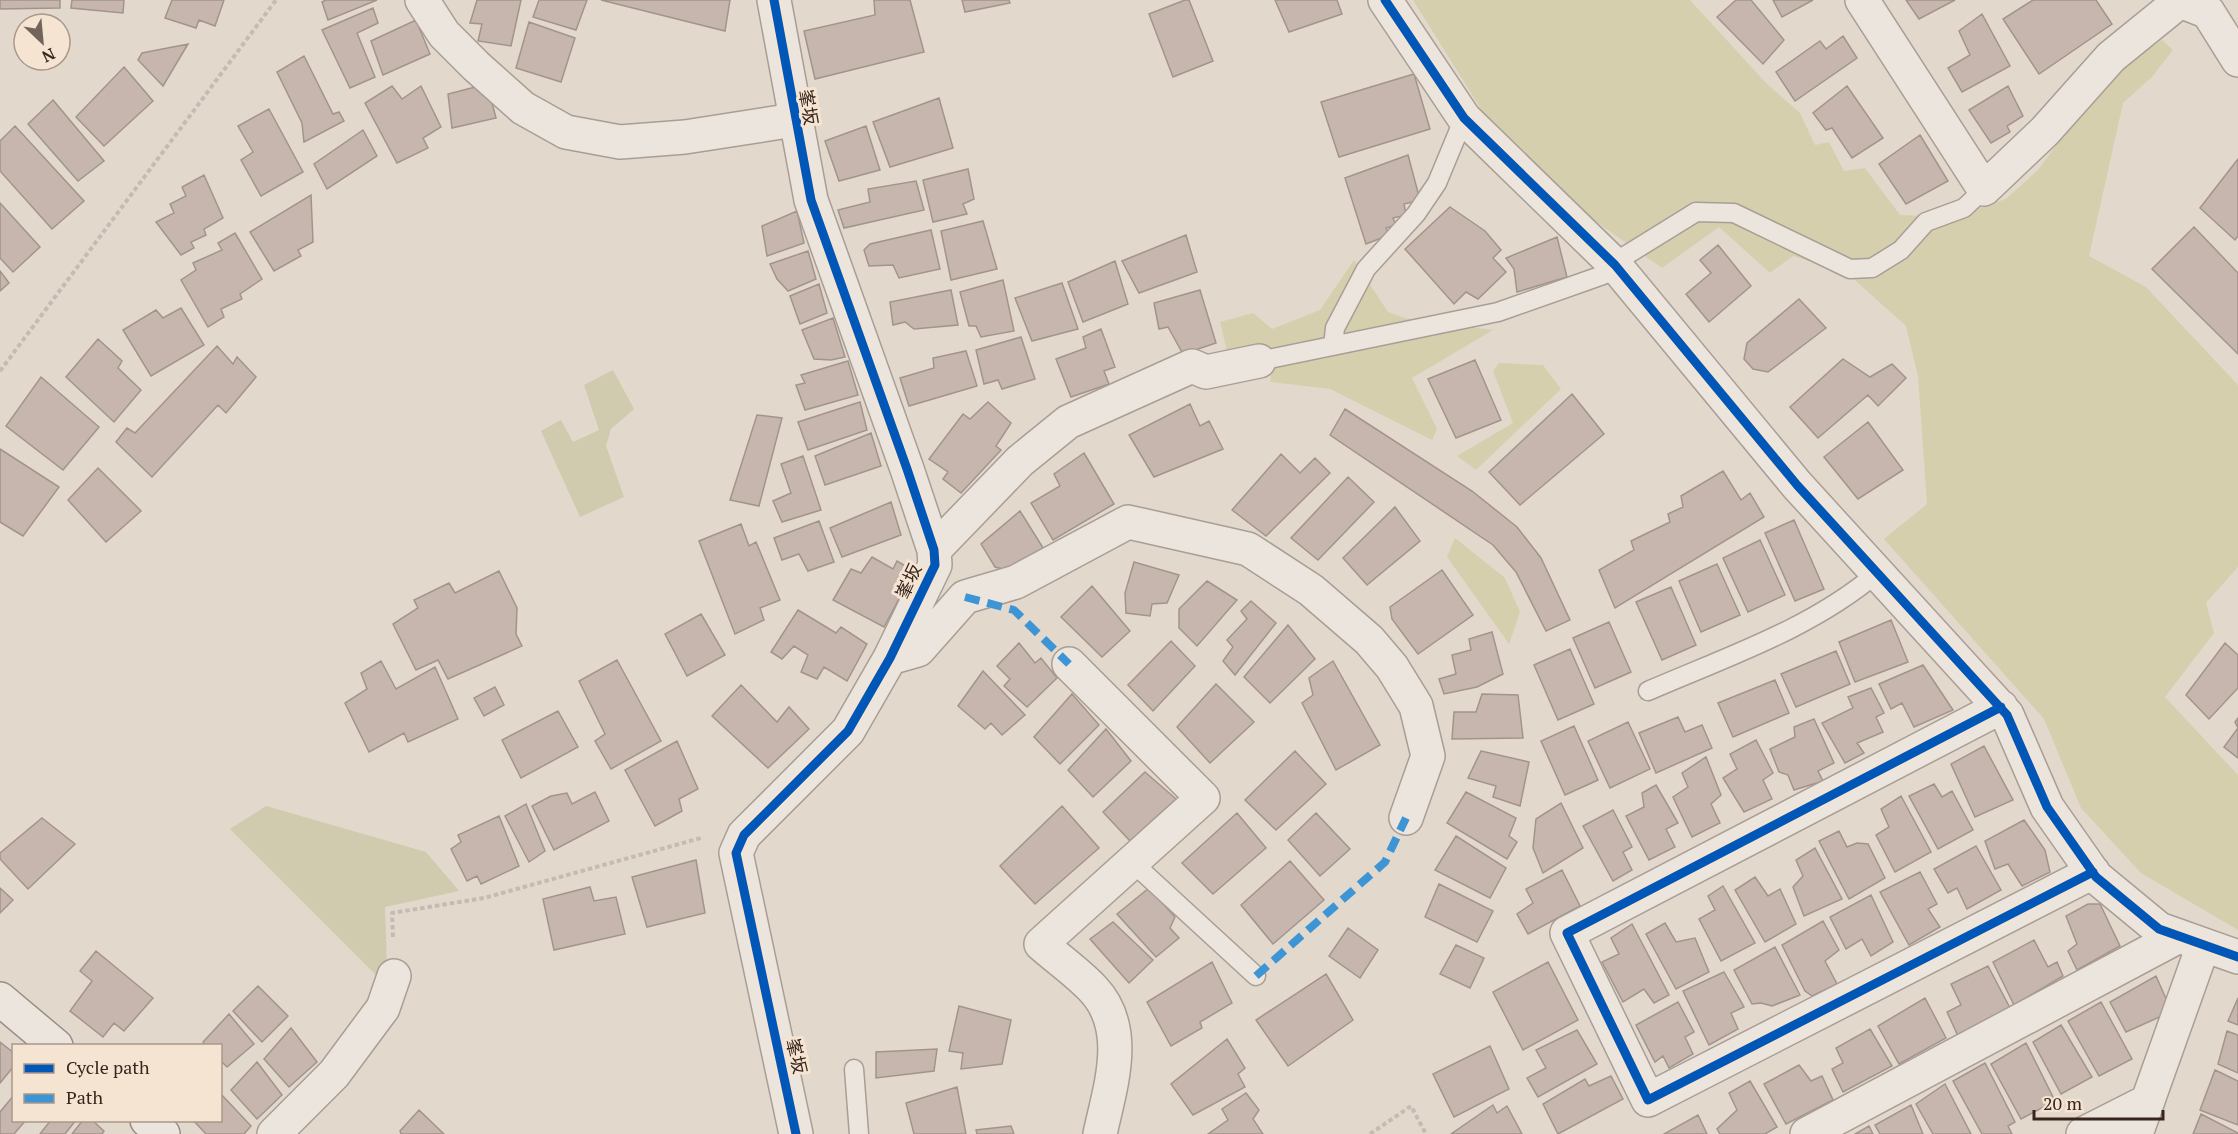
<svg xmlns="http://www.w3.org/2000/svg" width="2238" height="1134" viewBox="0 0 2238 1134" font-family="'PT Serif','Noto Sans JP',serif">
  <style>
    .green { fill: #d6cfae }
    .cemetery { fill: #d0caae }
    .building { fill: #c7b6ad; stroke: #a3948b; stroke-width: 1.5 }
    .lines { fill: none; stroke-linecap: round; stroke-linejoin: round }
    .service-casing { stroke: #a89e95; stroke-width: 21 }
    .minor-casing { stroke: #a89e95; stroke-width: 36 }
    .secondary-casing { stroke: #988d85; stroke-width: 36 }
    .path { stroke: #c4bcb4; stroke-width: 4; stroke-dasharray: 4.5 3; stroke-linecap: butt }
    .service { stroke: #ece5dd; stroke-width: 18 }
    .minor { stroke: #ece5dd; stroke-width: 33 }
    .secondary { stroke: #ece5dd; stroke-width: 33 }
    .quiet { stroke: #3e95d5; stroke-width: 8; stroke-dasharray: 15 8; stroke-linecap: butt }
    .cycleway-casing { stroke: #f5e4d1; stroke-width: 13 }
    .cycleway { stroke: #0057b8; stroke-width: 9 }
    .labels { text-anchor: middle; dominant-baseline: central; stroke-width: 6; stroke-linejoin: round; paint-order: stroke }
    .street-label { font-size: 18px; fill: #37251e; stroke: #f5e4d1 }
  </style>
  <rect width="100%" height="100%" fill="#e3d8cc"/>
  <path class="green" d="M1413,0H1690L1766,83L1800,113L1815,145L1829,142L1844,171L1865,168L1900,215L1950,217L2006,199L2038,170L2104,79L2162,40L2173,50L2152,77L2123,103L2089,256L2146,287L2238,385V567L2206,603L2214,633L2165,697L2238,775V930L2141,873L2081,808L2044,719L1884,539L1927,504L1918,376L1906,326L1848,274L1793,256L1770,273L1719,227L1662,268L1565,200L1499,138Z
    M1354,260L1388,312L1405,318L1493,330L1412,378L1437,429L1432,440L1330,389L1271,382L1268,347L1228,355L1220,322L1253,313L1272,329L1320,310Z
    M1499,363L1543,365L1561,389L1476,470L1457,456L1513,423L1493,371Z
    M1455,538L1505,578L1520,612L1509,644L1447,557Z"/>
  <path class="cemetery" d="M613,370L634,409L611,429L606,446L624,497L580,517L541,431L561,420L573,442L599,430L584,385Z
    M266,806L426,852L459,891L385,907L387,969L377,976L230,829Z"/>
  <path class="building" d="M0,0H60V8L0,9Z
    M72,0H124L123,13L71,8Z
    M172,0H224L215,26L199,20L196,28L165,18Z
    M326,0H377L328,20L322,2Z
    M477,0H521L511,46L478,41L482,24L470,23Z
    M539,0H587L576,30L533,17Z
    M601,0H730L725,31Z
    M874,0H910L924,52L815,79L804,31L875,15Z
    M962,0H1009L1010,3L965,12Z
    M1185,0H1189L1213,61L1173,77L1149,14Z
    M1275,0H1337L1342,14L1289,32Z
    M1736,0H1751L1784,40L1763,64L1717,17Z
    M1773,0H1813L1782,17Z
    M1906,0H1955L1919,19Z
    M2033,0H2096L2112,24L2039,74L2003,19Z
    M373,8L378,23L357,33L375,77L350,88L322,30Z
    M1982,14L2010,66L1962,92L1948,68L1970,55L1959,31Z
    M416,20L430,54L383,75L371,41Z
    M529,22L575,38L561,82L516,68Z
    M1843,36L1857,58L1795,101L1776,72L1820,41L1826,49Z
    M188,44L163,86L138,60L142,53Z
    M304,56L333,114L339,112L344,121L304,142L302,123L277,72Z
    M124,67L153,101L104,146L76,117Z
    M1414,74L1430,129L1339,157L1321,102Z
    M487,84L496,118L452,128L448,94Z
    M392,86L402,99L421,86L441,127L423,138L428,148L397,163L365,103Z
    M1847,86L1883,138L1852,158L1832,128L1826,130L1813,113Z
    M2008,86L2023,116L2007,126L2010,132L1991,143L1969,110Z
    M939,98L953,148L890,167L873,122Z
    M53,100L104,161L78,181L28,124Z
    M269,109L303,172L261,196L241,160L253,152L238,126Z
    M15,126L84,201L52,229L0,171V141Z
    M866,126L880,170L839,181L825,141Z
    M363,130L377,156L327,189L314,164Z
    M1920,135L1948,181L1906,204L1879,164Z
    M1408,155L1420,200L1404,204L1406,215L1393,218L1396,225L1386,228L1389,235L1366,244L1345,178Z
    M2238,159V236L2235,240L2200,208Z
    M968,169L974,199L963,204L967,214L933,222L923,180Z
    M204,175L223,218L204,229L206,235L191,242L194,248L181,255L156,222L174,213L170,204L186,196L182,187Z
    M916,181L924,210L844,228L838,210L870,202L868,189Z
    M311,195L313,242L298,250L301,256L274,271L250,232Z
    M0,203L40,247L13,272L0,258Z
    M1450,207L1485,231L1501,250L1493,258L1506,272L1478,299L1466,292L1454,304L1405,249Z
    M797,211L804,243L767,256L762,226Z
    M983,221L997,269L951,280L941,231Z
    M2194,227L2238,273V354L2152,269Z
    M931,230L940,269L899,278L893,265L869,266L864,250L870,244Z
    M235,233L262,279L240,294L242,299L221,309L224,317L208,327L181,280L196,270L193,263L222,250L218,243Z
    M1186,235L1197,272L1139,293L1122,261Z
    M1557,237L1567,277L1517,292L1514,269L1506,258Z
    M1718,245L1751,286L1709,322L1686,294L1711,273L1700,260Z
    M808,251L816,279L788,291L777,279L770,264Z
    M1115,261L1128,304L1083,322L1068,282Z
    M0,271L9,283L0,291Z
    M1003,280L1014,331L981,337L976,326H969L960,292Z
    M1062,283L1078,329L1032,341L1015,298Z
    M819,284L827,313L800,324L790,296Z
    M951,290L958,325L914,329L905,322L893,325L890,302Z
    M1200,290L1216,343L1183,354L1168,327L1159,329L1154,303Z
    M1799,299L1826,328L1768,372L1753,369L1744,359L1747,343Z
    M181,308L204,345L151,376L123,330L156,310L163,318Z
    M833,318L845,357L831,360L814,359L802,330Z
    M1101,329L1115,367L1104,371L1109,384L1071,397L1056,359L1086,348L1083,337Z
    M1021,337L1035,379L1002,389L998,380L984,384L976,350Z
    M98,339L122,361L118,368L141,390L114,422L66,377Z
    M217,346L233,364L237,357L256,377L226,413L218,405L152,477L116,442L127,428L135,433Z
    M966,351L977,386L909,406L900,378L934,368L933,358Z
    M1843,359L1870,377L1892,364L1906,378L1878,406L1868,395L1818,438L1790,407Z
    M1475,360L1501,420L1456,438L1428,379Z
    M848,361L858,395L805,410L796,385L805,383L801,375Z
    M41,377L99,427L63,470L6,426Z
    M1572,394L1604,434L1520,505L1489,472Z
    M860,402L867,430L808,450L798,422Z
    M988,402L1011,423L996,446L1001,450L961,493L943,479L948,472L929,459L963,414L970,419Z
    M1190,404L1200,426L1209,421L1223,449L1154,477L1129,435Z
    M1345,409L1472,491L1517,527L1541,558L1570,620L1546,631L1516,572L1493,545L1330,435Z
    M757,415L782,418L759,506L730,500Z
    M1868,422L1903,470L1858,499L1824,457Z
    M871,433L881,466L825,485L815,456Z
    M0,449L59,487L23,536L0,522Z
    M1084,453L1114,504L1053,540L1031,503L1060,486L1054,474Z
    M1281,454L1300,473L1315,458L1330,473L1266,536L1232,510Z
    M803,456L821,510L782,522L773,501L791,493L781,464Z
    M98,468L141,511L106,542L68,500Z
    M1723,471L1741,500L1750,493L1764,517L1615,608L1599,570L1634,550L1631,541L1670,522L1668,514L1683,507L1681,496Z
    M1348,477L1374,502L1318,560L1291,538Z
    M891,502L901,535L842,557L830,528Z
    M1395,507L1420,541L1367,585L1343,558Z
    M1020,511L1045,551L1006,570L995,567L981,544Z
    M1794,520L1824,589L1795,601L1765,533Z
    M819,521L834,562L808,571L799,554L782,560L774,538Z
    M741,524L749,546L756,542L780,600L760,608L764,620L735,634L699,541Z
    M1760,540L1785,595L1748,612L1723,558Z
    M872,557L893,569L897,561L909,568L904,576L910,578L884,627L833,600L851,569L861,573Z
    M1134,562L1179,575L1167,603L1152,604L1150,616L1126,613L1125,593Z
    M1717,564L1740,615L1701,632L1679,581Z
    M1442,570L1473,615L1418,654L1392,619L1390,607Z
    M499,571L517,608L516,634L522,646L448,679L438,660L416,670L393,624L418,608L414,600L449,583L455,593Z
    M1207,581L1237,600L1197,646L1179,628V609Z
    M1092,586L1130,631L1102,657L1061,617Z
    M1671,587L1696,645L1662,660L1636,602Z
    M1251,601L1276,623L1235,675L1223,661L1233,647L1227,640L1247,619L1241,611Z
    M798,610L836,633L841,627L867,644L847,681L824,667L817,679L801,672L808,655L794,646L782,659L771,652Z
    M701,614L725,655L687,676L665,634Z
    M1891,620L1908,662L1855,682L1839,642Z
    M1609,622L1631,672L1595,688L1573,638Z
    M1288,625L1315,659L1270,703L1244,677Z
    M1492,632L1503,674L1477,687L1444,694L1439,679L1456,674L1452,655L1471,650L1469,639Z
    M1171,641L1195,666L1153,711L1128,685Z
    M1019,643L1035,663L1041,658L1057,678L1027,707L1004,686L1010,679L997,666Z
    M2225,643L2238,655V688L2209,719L2186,695Z
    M1570,649L1594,704L1558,720L1534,665Z
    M1836,651L1850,684L1796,707L1781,674Z
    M617,660L661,741L611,769L595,741L605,734L579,681Z
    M381,661L396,689L435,667L458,719L408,742L404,733L369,752L345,703L367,689L361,673Z
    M1333,661L1380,745L1336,770L1302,703L1313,695L1309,678Z
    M1923,665L1953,710L1914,727L1902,703L1891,709L1879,684Z
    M983,671L1025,715L1002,735L991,723L985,729L958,706Z
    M1775,680L1789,713L1733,737L1718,703Z
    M1216,684L1254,722L1210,763L1177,727Z
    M741,685L777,722L789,707L809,729L768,768L712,716Z
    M495,687L504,705L484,716L474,698Z
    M1871,688L1884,713L1876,717L1883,732L1857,743L1864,753L1845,763L1822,723L1853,708L1848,697Z
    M1072,694L1099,725L1060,764L1034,737Z
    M1482,694L1518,695L1523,738L1452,739L1454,712H1476Z
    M558,711L578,747L521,778L502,740Z
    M1678,717L1685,732L1702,725L1712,748L1656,773L1639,733Z
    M2238,718V758L2224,747L2238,728L2235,722Z
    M1814,719L1834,763L1818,771L1823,781L1794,790L1788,775L1779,772L1770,749L1795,737L1794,727Z
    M1628,722L1650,769L1610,788L1588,741Z
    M1574,726L1598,780L1565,795L1541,741Z
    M1106,729L1131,761L1093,797L1068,770Z
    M1756,740L1773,773L1763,780L1772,799L1744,812L1723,778L1737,769L1730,754Z
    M677,741L698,789L679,799L682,811L655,826L625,770Z
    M1984,746L2013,800L1975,817L1951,764Z
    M1295,751L1326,784L1276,830L1245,800Z
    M1481,751L1529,762L1520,806L1493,797L1496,786L1468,778Z
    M1706,757L1721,795L1711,804L1720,823L1692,837L1673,797L1688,787L1682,773Z
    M1145,772L1176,799L1130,841L1103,812Z
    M1934,784L1942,797L1952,791L1973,830L1938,849L1909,796Z
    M1656,785L1678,823L1666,829L1675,847L1649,860L1626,816L1644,807L1642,793Z
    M595,792L609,821L554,850L532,806L551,796L567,793L572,804Z
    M1466,792L1516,818L1509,836L1517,842L1507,859L1447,823Z
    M1901,796L1931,852L1895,872L1876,835L1889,827L1881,809Z
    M1561,803L1583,848L1543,873L1533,848L1536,819Z
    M526,804L545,851L529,862L505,816Z
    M1062,806L1099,848L1035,904L1000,866Z
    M1613,810L1632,847L1623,852L1632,870L1613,881L1583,826Z
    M1237,813L1266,848L1213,894L1182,863Z
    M1316,813L1350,849L1320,876L1288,840Z
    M499,816L519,866L481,884L477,876L467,881L451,849L461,842L458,835Z
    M42,818L75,844L28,889L0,859V853Z
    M2024,820L2045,850L2050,872L2022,886L2008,864L1995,869L1985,841Z
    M1839,831L1847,847L1857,843L1868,844L1885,878L1849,899L1819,841Z
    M1456,836L1506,868L1490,898L1435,870Z
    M1976,846L2001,890L1967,909L1957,888L1948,893L1934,869Z
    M1815,848L1842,899L1804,916L1793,887L1803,876L1796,860Z
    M696,860L705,913L647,927L632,877Z
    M1290,861L1324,900L1273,944L1241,905Z
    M1562,870L1580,906L1528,934L1517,914L1533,903L1526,889Z
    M1920,872L1937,904L1928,909L1940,927L1909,945L1880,892Z
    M1755,877L1768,896L1780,889L1796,924L1765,942L1735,890Z
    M1439,884L1493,911L1477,942L1425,917Z
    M1723,886L1755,943L1721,961L1699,919L1715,910L1708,896Z
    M590,887L594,901L616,897L625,934L554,950L543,899Z
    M0,888L13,900L0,913Z
    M1149,888L1175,917L1170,928L1179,938L1156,957L1117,914Z
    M1871,895L1893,942L1871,956L1862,939L1846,949L1830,917Z
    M2088,904H2100L2120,946L2077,970L2068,951L2077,944L2066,916Z
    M1823,921L1839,950L1825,961L1837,984L1812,996L1805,991L1782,945Z
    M1113,922L1153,960L1129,983L1090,939Z
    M1665,923L1676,942L1695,938L1709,972L1676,989L1646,934Z
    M1632,924L1669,995L1654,1003L1644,989L1623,1002L1602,962L1619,954L1611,938Z
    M1348,928L1378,950L1360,978L1329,956Z
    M2034,940L2048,967L2057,962L2063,976L2014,1005L1993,962Z
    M1456,945L1484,958L1470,988L1440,974Z
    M1775,947L1800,995L1772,1006L1761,1003L1752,1004L1734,970Z
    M96,951L153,998L124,1031L114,1023L103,1037L70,1011L92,981L80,971Z
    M1212,962L1232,1003L1200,1022L1202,1028L1171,1046L1147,1002Z
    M1548,962L1578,1020L1523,1050L1493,992Z
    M1988,966L2010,1008L1958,1036L1947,1012L1961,1005L1951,984Z
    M1724,972L1744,1007L1731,1013L1738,1029L1709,1045L1683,991Z
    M1326,974L1353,1020L1288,1066L1256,1020Z
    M2156,976L2167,1001L2164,1015L2126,1032L2110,1002Z
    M258,986L288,1016L262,1042L233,1011Z
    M1925,998L1946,1038L1899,1064L1878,1026Z
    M2238,998V1025L2228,1021Z
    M1678,1002L1694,1032L1685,1037L1693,1054L1669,1068L1663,1056L1655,1062L1636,1025Z
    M2101,1002L2132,1059L2099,1076L2068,1021Z
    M959,1006L1011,1020L1002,1064L961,1069L963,1053L949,1051Z
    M229,1014L254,1044L227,1067L220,1060V1046H206L203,1042Z
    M2061,1025L2092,1077L2061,1094L2033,1042Z
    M291,1028L317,1062L289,1087L264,1059Z
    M1870,1029L1892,1066L1843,1092L1832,1069L1843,1063L1836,1048Z
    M1577,1030L1597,1064L1538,1097L1527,1078L1546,1068L1536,1050Z
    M2227,1031L2238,1035V1073L2218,1064Z
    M1227,1039L1245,1068L1238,1074L1245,1087L1193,1115L1171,1084Z
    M0,1042L14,1053V1066L0,1083Z
    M2026,1043L2055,1101L2021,1119L1991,1064Z
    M1490,1046L1509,1089L1454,1117L1433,1074Z
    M937,1049L934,1071L876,1078V1052Z
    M257,1062L282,1095L257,1119L231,1090Z
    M1985,1063L2015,1122L2008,1126L2012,1134H1982L1953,1081Z
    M1799,1065L1811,1081L1822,1076L1833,1100L1786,1124L1764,1084Z
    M2215,1070L2238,1081V1125L2200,1110Z
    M1611,1076L1623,1099L1558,1134L1543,1104L1585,1079L1589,1086Z
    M1750,1081L1777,1127L1765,1134H1720L1717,1129L1737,1110L1729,1093Z
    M1945,1084L1971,1134H1933L1916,1104Z
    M957,1087L966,1134H914L906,1103Z
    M220,1093L251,1126L244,1134H206L193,1120H220Z
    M1246,1093L1259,1110L1253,1119L1263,1134H1208L1228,1120L1222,1109Z
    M14,1095V1120H26L14,1134H0V1112Z
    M1493,1105L1497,1113L1507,1106L1522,1134H1451Z
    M1911,1105L1923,1134H1880L1875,1125Z
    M419,1110L444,1134H401L400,1131Z
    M2201,1114L2238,1133V1134H2193Z
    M1698,1115L1707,1134H1664Z
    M51,1120H76L65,1134H40Z
    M83,1120H92L104,1131L102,1134H72Z
    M1011,1126L1014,1134H977L976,1130Z
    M1869,1126L1873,1134H1855Z"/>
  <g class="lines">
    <defs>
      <path id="service" d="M1333,346L1335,328L1366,269L1416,214L1437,183L1464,118
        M1259,361L1498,312L1603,275L1625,256L1696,212L1734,213L1850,269L1872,268L1901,250L1926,222L1964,208L1984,189
        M1648,691C1726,657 1811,629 1877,573
        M1132,862L1256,976
        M854,1069L859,1134"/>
      <path id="minor" d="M422,0L444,34L476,66L523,108L566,132L620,142L685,137L794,120
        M774,0L811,200L907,469L934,550L935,565L890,658L848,731L744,835L736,853L796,1134
        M1385,0L1464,118L1615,265L1797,485L2007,715L2047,807L2096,877L2159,929L2238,957
        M1862,0L1984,189L2045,131L2111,57L2180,1L2208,12L2238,60
        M934,550L1020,461L1068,422L1192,366L1206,372L1259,361
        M890,658L918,650L965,597L1016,582L1128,522L1248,549L1311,590L1369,640L1392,667L1416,706L1428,756L1406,818
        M1069,664L1203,798L1041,944C1058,959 1078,973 1093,989C1131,1029 1110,1087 1100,1134
        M2001,707L1567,933L1648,1100L2093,872
        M274,1134L334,1074L383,1008L394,976
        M1807,1134L2179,936
        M2083,1134L2148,1101
        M2136,1134L2203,946"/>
      <path id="secondary" d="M0,999L56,1046
        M147,1120L163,1134"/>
    </defs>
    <use href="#service" class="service-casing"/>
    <use href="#minor" class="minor-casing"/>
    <use href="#secondary" class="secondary-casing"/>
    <path class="path" d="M0,371L276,0
      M393,937L392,913L484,898L701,838
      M1370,1134L1411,1106L1426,1134"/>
    <use href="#service" class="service"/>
    <use href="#minor" class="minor"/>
    <use href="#secondary" class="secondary"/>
    <path class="quiet" d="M965,597L1014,610L1069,664
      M1256,976L1385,862L1406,818"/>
    <defs>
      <path id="cycleway" d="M774,0L811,200L907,469L934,550L935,565L890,658L848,731L744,835L736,853L796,1134
        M1385,0L1464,118L1615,265L1797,485L2007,715L2047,807L2096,877L2159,929L2238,957
        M2001,707L1567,933L1648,1100L2093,872"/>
    </defs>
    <use href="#cycleway" class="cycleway-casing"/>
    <use href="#cycleway" class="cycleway"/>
  </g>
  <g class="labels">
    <g class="street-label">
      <text transform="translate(809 107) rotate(80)">峯坂</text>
      <text transform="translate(908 581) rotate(-65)">峯坂</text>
      <text transform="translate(797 1056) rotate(77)">峯坂</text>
    </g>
  </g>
  <rect x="12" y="1044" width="210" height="78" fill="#f5e4d1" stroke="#a99889" stroke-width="1.5"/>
  <rect x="24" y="1064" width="30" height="9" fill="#0057b8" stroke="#a99889" stroke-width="1.5"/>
  <text x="66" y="1074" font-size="18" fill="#37251e">Cycle path</text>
  <rect x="24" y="1094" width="30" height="9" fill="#3e95d5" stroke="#a99889" stroke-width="1.5"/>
  <text x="66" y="1104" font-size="18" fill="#37251e">Path</text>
  <g transform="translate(42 42) rotate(154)"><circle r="28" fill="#f5e4d1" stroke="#a99889" stroke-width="1.5"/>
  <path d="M0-4.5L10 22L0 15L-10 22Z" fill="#73645b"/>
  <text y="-9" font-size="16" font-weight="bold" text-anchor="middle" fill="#37251e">N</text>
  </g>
  <path d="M2034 1110v9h129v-9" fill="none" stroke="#37251e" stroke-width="3"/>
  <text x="2043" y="1110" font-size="18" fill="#37251e" stroke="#f5e4d1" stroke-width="4.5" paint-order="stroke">20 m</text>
</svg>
